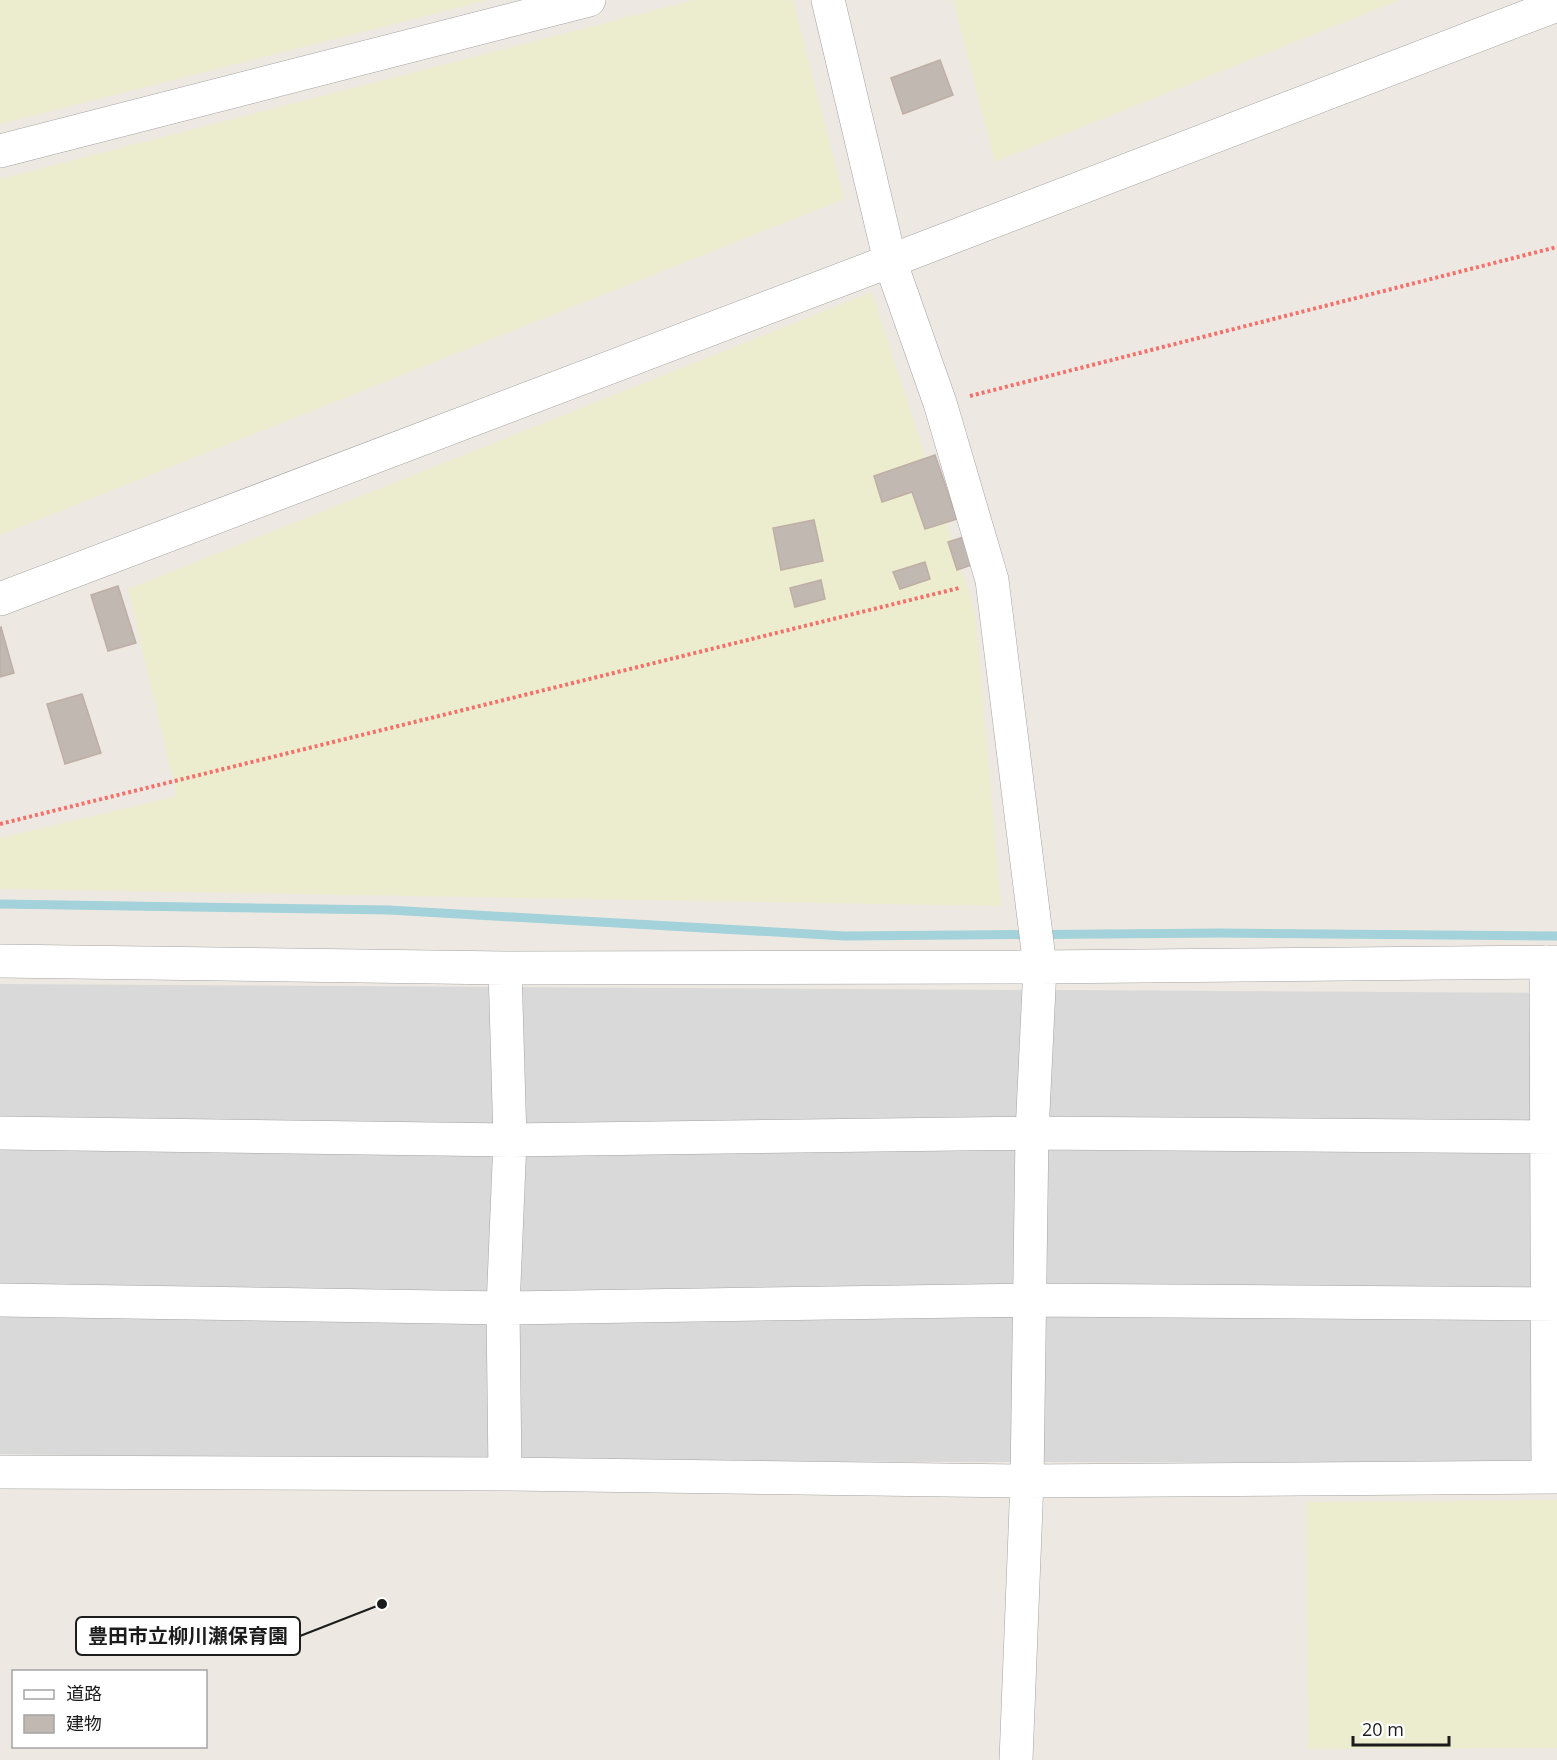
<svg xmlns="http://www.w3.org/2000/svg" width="1557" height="1760" viewBox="0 0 1557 1760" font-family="'Open Sans','Noto Sans JP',sans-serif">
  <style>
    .residential { fill: #dad9d9 }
    .farmland { fill: #ececce }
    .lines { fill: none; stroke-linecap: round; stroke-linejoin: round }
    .stream { stroke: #a3d2da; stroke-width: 9 }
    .building { fill: #c2b8b2; stroke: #bfaea5; stroke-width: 1.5 }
    .minor-casing { stroke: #a3a3a3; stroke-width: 34 }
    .tertiary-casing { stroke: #a3a3a3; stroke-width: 34 }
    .path { stroke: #f56f6b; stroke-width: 4; stroke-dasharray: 3 3; stroke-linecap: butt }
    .minor { stroke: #fff; stroke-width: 33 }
    .tertiary { stroke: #fff; stroke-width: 33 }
    .leader { fill: none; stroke: #1c1c1c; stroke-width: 2 }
    .callout-dot { fill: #1c1c1c; stroke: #fff; stroke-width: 2 }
    .callout { fill: #fff; stroke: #1c1c1c; stroke-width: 2 }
    .callout-label { font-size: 20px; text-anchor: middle; font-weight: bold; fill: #1c1c1c }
  </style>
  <rect width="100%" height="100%" fill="#ede9e2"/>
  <path class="residential" d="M0,984L1557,993V1463L521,1461L0,1454Z"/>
  <path class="farmland" d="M0,0H489L0,124Z
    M694,0H793L844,199L0,535V179Z
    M953,0H1400L995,162Z
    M872,292L975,611L1001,906L0,889V838L177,796L128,589Z
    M1557,1500V1748L1308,1749L1306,1502Z"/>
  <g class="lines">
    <path class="stream" d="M0,904L389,910L845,936L1220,933L1557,936"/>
  </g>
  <path class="building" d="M940,60L953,95L903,114L891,78Z
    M935,455L957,519L925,529L912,492L882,502L874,476Z
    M814,520L823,561L781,570L773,528Z
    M967,536L977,563L957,570L948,542Z
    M925,562L930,579L900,589L893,572Z
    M821,580L825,599L795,607L790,588Z
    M118,586L136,643L108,651L91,595Z
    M1,627L14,673L0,677V628Z
    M82,694L101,753L65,764L47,704Z"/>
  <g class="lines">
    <defs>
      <path id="minor" d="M0,151L589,0
        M890,261L940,403L992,580L1040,967L1032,1133L1027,1481L1016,1760
        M0,599L890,261L1557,5
        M0,961L505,968L1040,967L1557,962
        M1546,962L1548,1477
        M505,968L510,1140L503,1308L505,1474
        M0,1133L510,1140L1032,1133L1557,1137
        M0,1300L503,1308L1029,1300L1557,1304
        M0,1472L505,1474L1027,1481L1557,1477"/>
      <path id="tertiary" d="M828,0L890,261"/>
    </defs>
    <use href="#minor" class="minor-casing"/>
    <use href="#tertiary" class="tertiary-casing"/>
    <path class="path" d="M970,396L1557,247
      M0,824L959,588"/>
    <use href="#minor" class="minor"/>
    <use href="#tertiary" class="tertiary"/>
  </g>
  <path class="leader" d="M382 1604L300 1636"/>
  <circle class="callout-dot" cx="382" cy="1604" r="6"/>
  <rect class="callout" x="76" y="1617" width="224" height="38" rx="6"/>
  <g class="callout-label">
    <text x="188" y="1643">豊田市立柳川瀬保育園</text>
  </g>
  <rect x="12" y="1670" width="195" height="78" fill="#ffffff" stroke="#a4a4a4" stroke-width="1.5"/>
  <rect x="24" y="1690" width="30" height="9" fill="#ffffff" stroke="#a4a4a4" stroke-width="1.5"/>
  <text x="66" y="1700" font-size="18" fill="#1c1c1c">道路</text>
  <rect x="24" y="1715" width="30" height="18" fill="#c2b8b2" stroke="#a4a4a4" stroke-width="1.5"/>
  <text x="66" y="1730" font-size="18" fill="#1c1c1c">建物</text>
  <path d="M1353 1736v9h96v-9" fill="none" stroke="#1c1c1c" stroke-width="3"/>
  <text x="1362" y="1736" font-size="18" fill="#1c1c1c" stroke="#ffffff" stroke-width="4.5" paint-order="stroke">20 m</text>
</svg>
